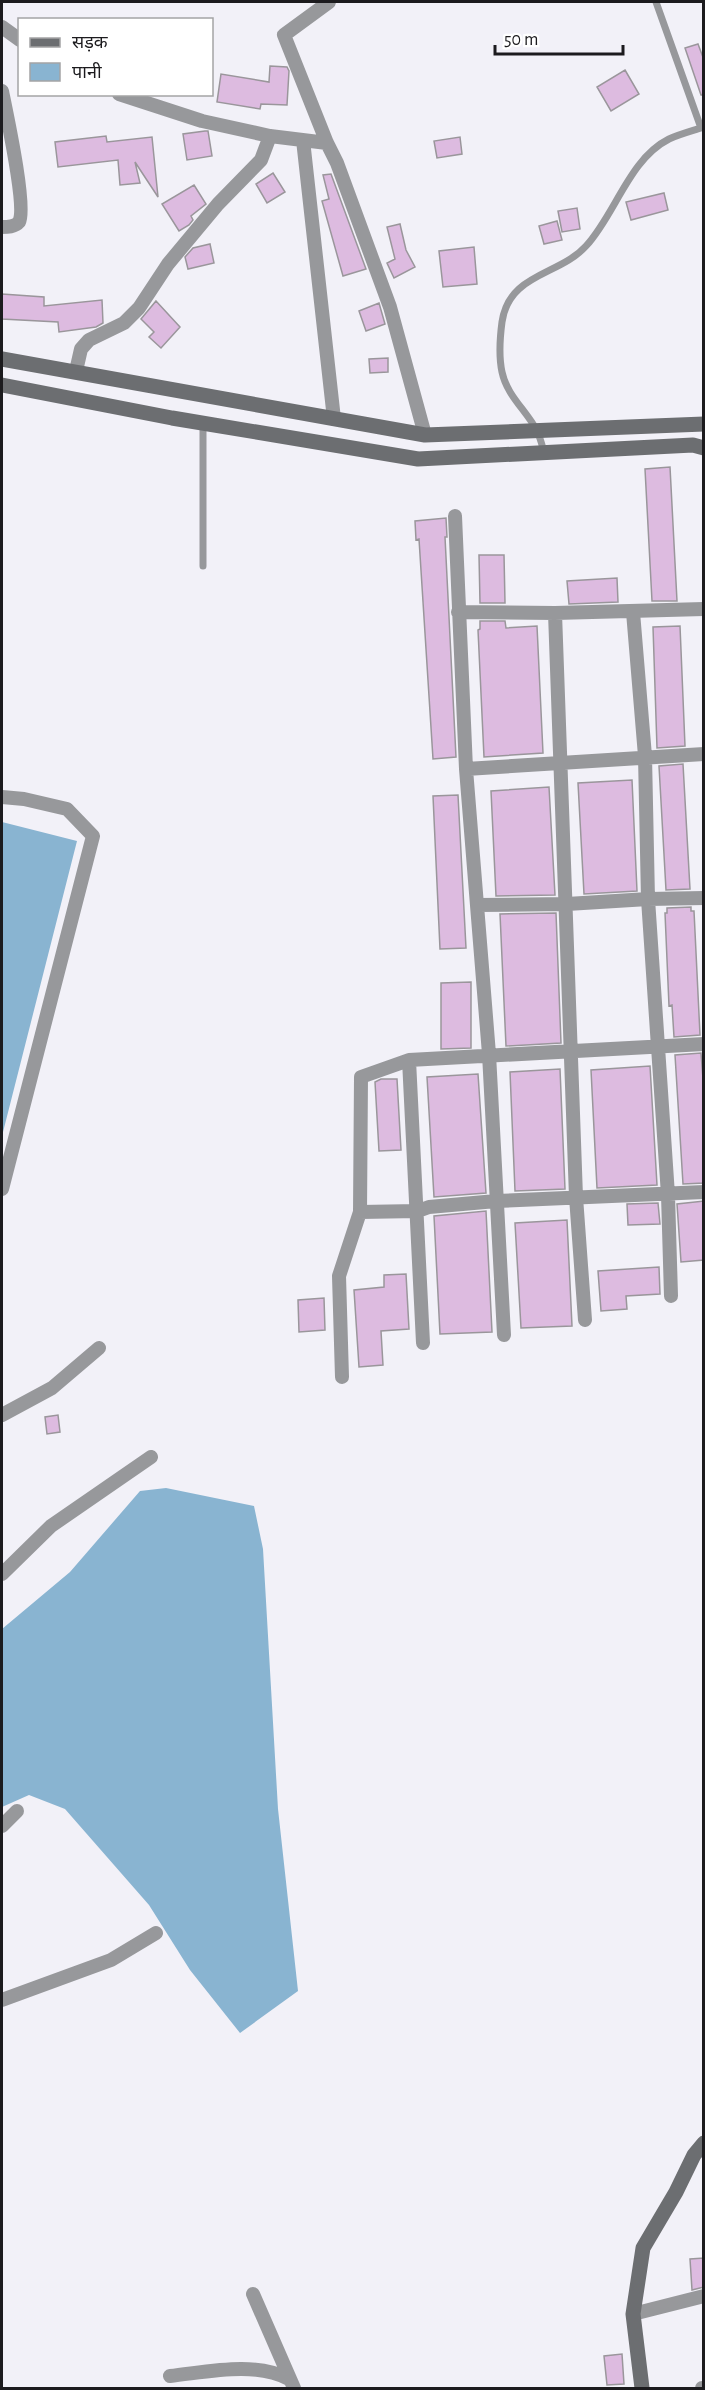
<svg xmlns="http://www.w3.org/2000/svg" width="705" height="2390" viewBox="0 0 705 2390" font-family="'Alegreya Sans','Noto Sans Devanagari',sans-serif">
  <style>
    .water { fill: #89b4d1 }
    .building { fill: #ddbbe0; stroke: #9a969b; stroke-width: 1.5 }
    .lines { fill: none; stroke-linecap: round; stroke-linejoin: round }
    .lane { stroke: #97989b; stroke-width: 7 }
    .street { stroke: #97989b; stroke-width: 14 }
    .secondary { stroke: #6c6e71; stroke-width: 15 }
  </style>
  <rect width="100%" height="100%" fill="#f2f1f8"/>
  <path class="water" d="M2,822L77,841L2,1136Z
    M166,1488L254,1506L263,1549L278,1809L298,1991L240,2033L190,1970L149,1905L65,1809L29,1795L2,1807V1629L70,1572L140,1491Z"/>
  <path class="building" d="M698,44L704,60V95H701L685,48Z
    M270,66L287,67L289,71L287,105L261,104L260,109L217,102L221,74L269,82Z
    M625,70L639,94L611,111L597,87Z
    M205,131H208L212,156L187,160L183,134Z
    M106,136L107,142L152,137L158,197L135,162L140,183L120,185L118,160L58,167L55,142Z
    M460,137L462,154L437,158L434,141Z
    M273,173L285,192L267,203L256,184Z
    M331,174L366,269L343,276L322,201L329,199L323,175Z
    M194,185L206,204L191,216L193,220L189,225L179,231L162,204Z
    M664,193L668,210L631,220L626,202Z
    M577,208L580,229L562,232L558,211Z
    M557,221L562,240L544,244L539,226Z
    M400,224L406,250L415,267L394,278L387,263L395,259L387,227Z
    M210,244L214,263L188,269L185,257L193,248Z
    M474,247L477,284L443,287L439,251Z
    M2,294L44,297V306L102,300L103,323L96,327L59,332L58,322L2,319Z
    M156,301L180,327L161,348L149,337L154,332L141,319Z
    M379,303L385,324L366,331L359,311Z
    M388,358V372L370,373L369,359Z
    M670,467L677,601H652L645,469Z
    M446,518L447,537H445L456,757L433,759L419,539L416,540L415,521Z
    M479,555H504L505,603H480Z
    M617,578L618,602L569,604L567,581Z
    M480,621H505L506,628L537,626L543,753L484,757L478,630L480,629Z
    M680,626L685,746L657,748L653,627Z
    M683,764L690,889L666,890L659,766Z
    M632,780L637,891L584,894L578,783Z
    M549,787L555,895L496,896L491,791Z
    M458,795L466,948L440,949L433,796Z
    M691,907V911H694L700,1035L674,1037L672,1005L669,1006L665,913H667V908Z
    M556,913L561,1043L506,1046L500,914Z
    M471,982V1048L441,1049V983Z
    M701,1053L704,1092V1183L683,1184L675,1055Z
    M650,1066L657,1185L597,1188L591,1070Z
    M560,1069L565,1189L515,1191L510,1072Z
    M478,1074L486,1193L434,1197L427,1077Z
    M381,1079H397L401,1150L379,1151L375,1082Z
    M704,1201V1260L681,1262L677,1204Z
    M658,1203L660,1224L628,1225L627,1204Z
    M486,1211L492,1332L440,1334L434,1216Z
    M567,1220L572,1326L521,1328L515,1223Z
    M659,1267L660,1294L626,1296L627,1309L601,1311L598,1271Z
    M406,1274L409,1329L381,1331L383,1365L359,1367L354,1290L384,1287V1275Z
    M324,1298L325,1330L299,1332L298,1300Z
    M58,1415L60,1432L47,1434L45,1417Z
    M704,2258V2287L692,2290L690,2259Z
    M622,2354L624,2384L607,2385L604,2356Z"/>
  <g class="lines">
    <path class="lane" d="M656,2L701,128
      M544,452C542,445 540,437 537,431C527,411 507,396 502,372C499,358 500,337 502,322C509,273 559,276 586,246C615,215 629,159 669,139C680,134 692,131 704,127
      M203,566V423"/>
    <path class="street" d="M329,2L284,35L327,143L337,163L390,307L425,435
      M2,27L20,40
      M119,94L202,121L270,136L327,143
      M303,140L334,419
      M2,227C7,227 15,227 19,222C27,208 6,111 2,91
      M76,371L81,349L89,340L124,323L139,308L168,264L218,204L261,160L270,136
      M455,516L466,769L489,1054L504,1335
      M458,612L555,613L704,609
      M633,612L645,756L648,899L668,1195L671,1296
      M555,613L576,1197L585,1320
      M466,769L704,754
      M2,797L24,799L67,809L93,836L2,1189
      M477,905L567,904L648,899L704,898
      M409,1060L423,1343
      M360,1212L418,1211L429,1207L496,1201L704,1192
      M342,1377L339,1276L360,1212L361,1077L409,1060L704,1044
      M2,1415L52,1388L99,1348
      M2,1574L51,1526L151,1457
      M2,1826L17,1811
      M2,2000L111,1960L156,1933
      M253,2294L294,2388
      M633,2314L704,2296
      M170,2376C208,2372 254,2361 289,2379
      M702,2388H704"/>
    <path class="secondary" d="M2,359L425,435L704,424
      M2,385L172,418L418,459L693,445L704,448
      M642,2388L633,2314L643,2248L676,2192L694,2155L704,2143"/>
  </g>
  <rect width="705" height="2390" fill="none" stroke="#1c1b1e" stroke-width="6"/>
  <rect x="18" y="18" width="195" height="78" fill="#ffffff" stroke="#a4a4a5" stroke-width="1.5"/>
  <rect x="30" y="38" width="30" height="9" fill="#6c6e71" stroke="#a4a4a5" stroke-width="1.5"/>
  <text x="72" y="48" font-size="18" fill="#1c1b1e">सड़क</text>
  <rect x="30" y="63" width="30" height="18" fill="#89b4d1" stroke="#a4a4a5" stroke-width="1.5"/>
  <text x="72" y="78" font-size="18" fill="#1c1b1e">पानी</text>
  <path d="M495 45v9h128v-9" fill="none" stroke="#1c1b1e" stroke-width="3"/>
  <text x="504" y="45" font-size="18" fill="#1c1b1e" stroke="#ffffff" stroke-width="4.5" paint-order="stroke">50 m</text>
</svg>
